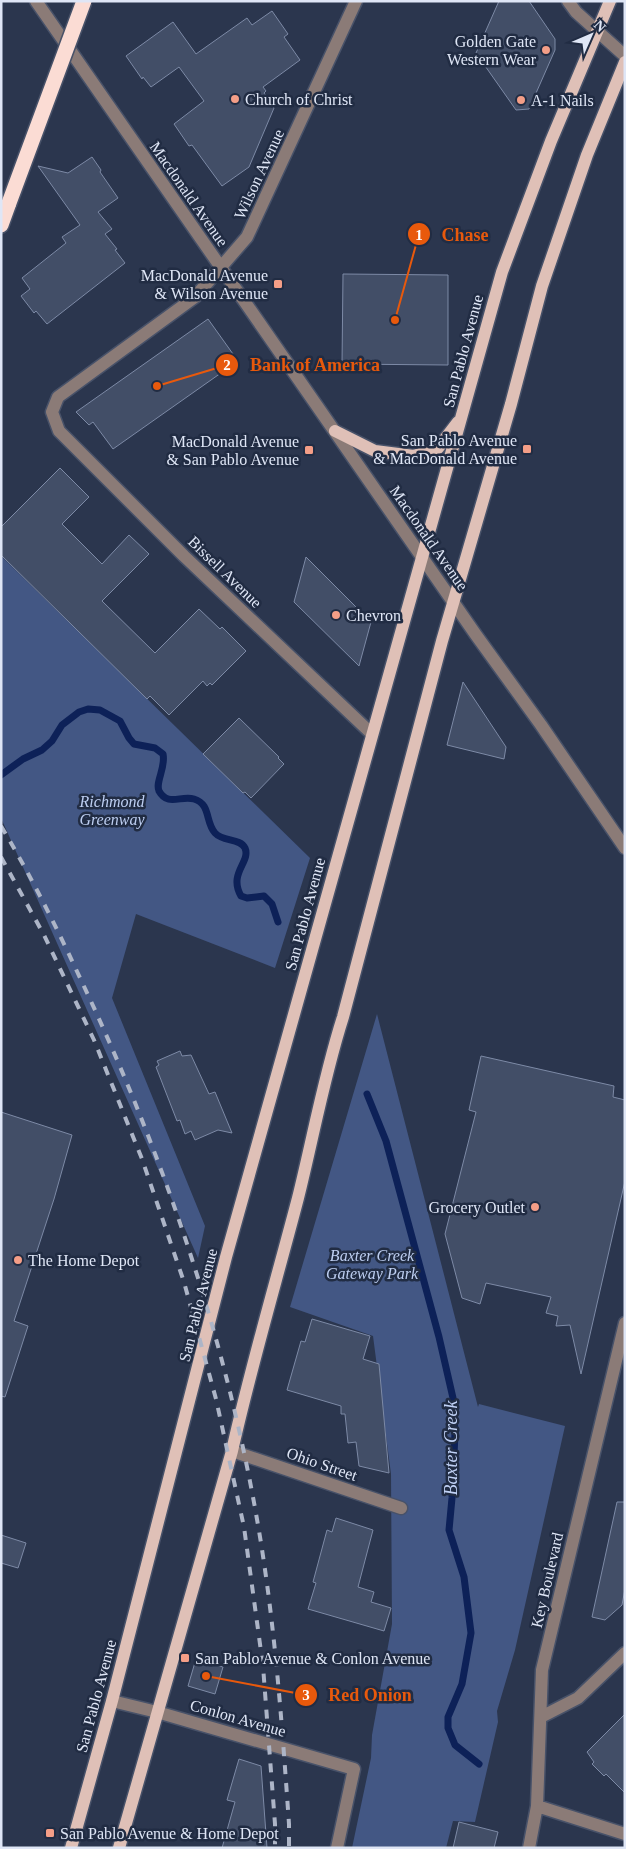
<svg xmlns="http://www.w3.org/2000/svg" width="626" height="1849" viewBox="0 0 626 1849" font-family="Georgia,serif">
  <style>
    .green { fill: #435784 }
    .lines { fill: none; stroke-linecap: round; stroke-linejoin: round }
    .stream { stroke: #0d2158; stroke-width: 7 }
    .building { fill: #424e67; stroke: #7d8aa6 }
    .minor-casing { stroke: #485269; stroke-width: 15 }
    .major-casing { stroke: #485269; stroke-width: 15 }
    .highway-casing { stroke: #485269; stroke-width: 18 }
    .minor { stroke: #8b7b77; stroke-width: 12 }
    .major { stroke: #dfc0b7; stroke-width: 12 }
    .highway { stroke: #fbdcd4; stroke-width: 15 }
    .rail { stroke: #adb5c7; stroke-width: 4; stroke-dasharray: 9 9; stroke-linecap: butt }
    .highway-bridge-casing { stroke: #485269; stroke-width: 18; stroke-linecap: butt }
    .highway-bridge { stroke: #fbdcd4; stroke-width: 15 }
    .poi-dot { fill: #f49e87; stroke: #212c43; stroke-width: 2 }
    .labels { text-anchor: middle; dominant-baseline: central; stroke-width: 5; stroke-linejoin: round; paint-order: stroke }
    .poi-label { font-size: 16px; fill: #dfe6f6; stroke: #212c43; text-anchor: start }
    .street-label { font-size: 16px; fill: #dfe6f6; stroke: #212c43 }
    .park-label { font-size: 16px; font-style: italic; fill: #bdcef1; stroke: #212c43 }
    .water-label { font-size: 18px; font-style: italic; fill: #c1d2f6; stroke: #212c43 }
    .leader { fill: none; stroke: #e8590c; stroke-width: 2 }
    .callout-dot { fill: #e8590c; stroke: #212c43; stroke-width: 2 }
    .mark-label { font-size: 15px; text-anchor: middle; font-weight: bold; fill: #fff }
    .callout-label { font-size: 18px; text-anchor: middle; font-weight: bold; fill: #e8590c; stroke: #212c43; stroke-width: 5; stroke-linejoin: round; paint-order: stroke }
  </style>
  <rect width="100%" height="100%" fill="#2b364e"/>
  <path class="green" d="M1,556L310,858L275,968L136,914L112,998L205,1226L198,1258L1,818Z
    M377,1014L478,1407L479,1404L565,1426L515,1650L497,1711L498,1722L475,1822L453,1821L446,1848H352L371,1758L372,1735L392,1624L391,1474L373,1336L290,1307Z"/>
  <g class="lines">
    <path class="stream" d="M1,775L23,759L42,750L52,741L62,725L79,712L88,709L100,710L120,721L129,738L134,744L155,748L163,754C166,768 155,782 159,791C168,807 181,795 194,799C211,804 205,822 215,833C223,842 240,838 245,848C251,862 228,873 241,896L247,898L264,896L272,904L278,922
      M367,1094L386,1141L439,1337L453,1398L455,1433L452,1498L449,1530L464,1577L471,1633L462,1684L448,1717V1728L455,1745L479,1764"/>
  </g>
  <path class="building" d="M499,1H529L555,39V50L529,109L516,110L476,53Z
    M272,11L288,34L284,37L300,60L263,87L266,91L264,93L274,108L249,167L222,186L192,145L189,146L174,124L204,101L179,67L151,87L143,77L142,79L126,56L173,22L196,54L247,18L252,25Z
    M92,157L101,170L100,172L118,198L98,212L112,229L105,234L117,249L115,250L125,263L47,324L36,311L34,313L21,296L30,289L22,278L66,243L62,237L80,225L38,166L68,173Z
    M343,274L448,275V365L342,364Z
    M208,319L238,361L113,449L93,422L89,425L76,412Z
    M60,468L89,497L62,524L102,564L129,535L149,554L102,601L155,653L199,609L220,629L222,627L246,651L212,685L210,683L207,686L203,681L169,715L150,696L147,699L1,555V527Z
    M306,557L371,622L359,666L294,602Z
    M463,682L506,747L504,759L447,745Z
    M239,718L279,757L278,758L284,764L251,798L245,792L243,793L203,754Z
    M180,1051L182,1056L191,1055L209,1094L215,1092L232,1133L218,1130L195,1140L191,1131L185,1134L180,1120L177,1121L156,1067L159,1065L157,1061Z
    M481,1056L614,1086L613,1097L625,1100V1181L581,1374L570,1325L556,1326L558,1316L546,1313L551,1297L486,1283L480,1304L462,1298L445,1234L476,1112L469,1110Z
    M1,1112L72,1135L54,1199L14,1321L28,1326L5,1397L1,1396Z
    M312,1319L370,1336L363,1359L379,1364L389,1473L359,1466L356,1442L348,1443L345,1414H341V1406L287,1390L301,1341L305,1342Z
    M617,1502H625V1589L622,1605L605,1620L592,1617Z
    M336,1518L373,1530L358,1587L374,1592L371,1602L391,1608L384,1631L308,1609L316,1583L313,1582L327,1530L332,1532Z
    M1,1535L26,1543L18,1568L1,1563Z
    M196,1659L223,1667L215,1694L188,1686Z
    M625,1714V1793L606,1774L604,1776L592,1764L594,1762L587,1752Z
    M239,1759L261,1766L267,1848H222L235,1802L227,1800Z
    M459,1822L498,1832L494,1848H453Z"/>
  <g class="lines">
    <defs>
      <path id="minor" d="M36,1L476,635L541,725L625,848
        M356,1L247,237L195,297L58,397L52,412L59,431L184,556L372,734
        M568,1L576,12L625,56
        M232,1451L401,1508
        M112,1701L157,1712L354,1769L337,1848
        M541,1717L578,1698L625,1653
        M537,1806L625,1834
        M529,1848L537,1806L542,1670L625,1323"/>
      <path id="major" d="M335,431L375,451L414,456L438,448L458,422
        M71,1848L112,1701L226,1257L502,272L551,141L610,1
        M119,1848L232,1451C251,1366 276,1282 298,1198C313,1138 324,1076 343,1017L442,641L511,404L542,286L587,155L625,62"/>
      <path id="highway" d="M1,225L9,203"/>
    </defs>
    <use href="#minor" class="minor-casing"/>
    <use href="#major" class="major-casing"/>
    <use href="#highway" class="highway-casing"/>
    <use href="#minor" class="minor"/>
    <use href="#major" class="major"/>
    <use href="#highway" class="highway"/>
    <path class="rail" d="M1,826C31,876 57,928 81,980C162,1151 226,1338 258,1525C275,1624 282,1724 289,1824V1848
      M1,857L44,935L94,1040L142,1159L184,1282L216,1399L244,1527L263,1666L275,1824V1848"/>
    <defs>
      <path id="highway-bridge" d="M9,203L84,1"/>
    </defs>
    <use href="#highway-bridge" class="highway-bridge-casing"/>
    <use href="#highway-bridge" class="highway-bridge"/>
  </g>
  <g class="poi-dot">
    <circle cx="546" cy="50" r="5"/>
    <circle cx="235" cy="99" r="5"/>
    <circle cx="521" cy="100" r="5"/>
    <rect x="273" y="279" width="10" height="10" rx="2.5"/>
    <rect x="522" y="444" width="10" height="10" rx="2.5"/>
    <rect x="304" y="445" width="10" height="10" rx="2.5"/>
    <circle cx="336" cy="615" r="5"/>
    <circle cx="535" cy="1207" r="5"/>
    <circle cx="18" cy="1260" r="5"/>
    <rect x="180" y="1653" width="10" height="10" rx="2.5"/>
    <rect x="45" y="1828" width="10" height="10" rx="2.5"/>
  </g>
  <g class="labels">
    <g class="poi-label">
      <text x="536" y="41" text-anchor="end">Golden Gate<tspan x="536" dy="18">Western Wear</tspan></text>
      <text x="245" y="99">Church of Christ</text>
      <text x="531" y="100">A-1 Nails</text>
      <text x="268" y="275" text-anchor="end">MacDonald Avenue<tspan x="268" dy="18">&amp; Wilson Avenue</tspan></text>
      <text x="517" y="440" text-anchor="end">San Pablo Avenue<tspan x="517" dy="18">&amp; MacDonald Avenue</tspan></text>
      <text x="299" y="441" text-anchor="end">MacDonald Avenue<tspan x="299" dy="18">&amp; San Pablo Avenue</tspan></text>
      <text x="346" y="615">Chevron</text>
      <text x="525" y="1207" text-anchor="end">Grocery Outlet</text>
      <text x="28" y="1260">The Home Depot</text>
      <text x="195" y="1658">San Pablo Avenue &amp; Conlon Avenue</text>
      <text x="60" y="1833">San Pablo Avenue &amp; Home Depot</text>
    </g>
    <g class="street-label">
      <text transform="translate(259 174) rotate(-65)">Wilson Avenue</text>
      <text transform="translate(189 194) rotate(55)">Macdonald Avenue</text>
      <text transform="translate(463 351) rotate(-75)">San Pablo Avenue</text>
      <text transform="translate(429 538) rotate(55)">Macdonald Avenue</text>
      <text transform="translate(225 572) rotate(44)">Bissell Avenue</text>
      <text transform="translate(305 914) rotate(-75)">San Pablo Avenue</text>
      <text transform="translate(198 1305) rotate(-76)">San Pablo Avenue</text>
      <text transform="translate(322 1464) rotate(19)">Ohio Street</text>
      <text transform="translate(547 1580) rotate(-77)">Key Boulevard</text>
      <text transform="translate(96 1696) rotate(-75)">San Pablo Avenue</text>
      <text transform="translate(238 1718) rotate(16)">Conlon Avenue</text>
    </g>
    <g class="park-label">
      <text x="112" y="801">Richmond<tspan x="112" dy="18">Greenway</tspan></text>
      <text x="372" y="1255">Baxter Creek<tspan x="372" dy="18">Gateway Park</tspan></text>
    </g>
    <g class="water-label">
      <text transform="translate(451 1448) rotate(-90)">Baxter Creek</text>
    </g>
  </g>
  <path class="leader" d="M395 320L419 234M157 386L227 365M206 1676L306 1695"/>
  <g class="callout-dot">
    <circle cx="395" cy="320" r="5"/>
    <circle cx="157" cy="386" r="5"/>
    <circle cx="206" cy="1676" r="5"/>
    <circle cx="419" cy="234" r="12"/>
    <circle cx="227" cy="365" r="12"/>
    <circle cx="306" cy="1695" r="12"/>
  </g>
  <g class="mark-label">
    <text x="419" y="240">1</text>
    <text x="227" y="370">2</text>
    <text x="306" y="1700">3</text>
  </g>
  <g class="callout-label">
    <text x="465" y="241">Chase</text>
    <text x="315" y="371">Bank of America</text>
    <text x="370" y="1701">Red Onion</text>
  </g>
  <rect width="626" height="1849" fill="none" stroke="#dfe6f6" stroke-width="5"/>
  <g transform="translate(591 35) rotate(45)" stroke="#212c43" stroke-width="4" paint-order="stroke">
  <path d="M0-4L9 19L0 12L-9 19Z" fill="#dfe6f6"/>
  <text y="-8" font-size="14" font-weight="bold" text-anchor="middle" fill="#dfe6f6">N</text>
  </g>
</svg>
